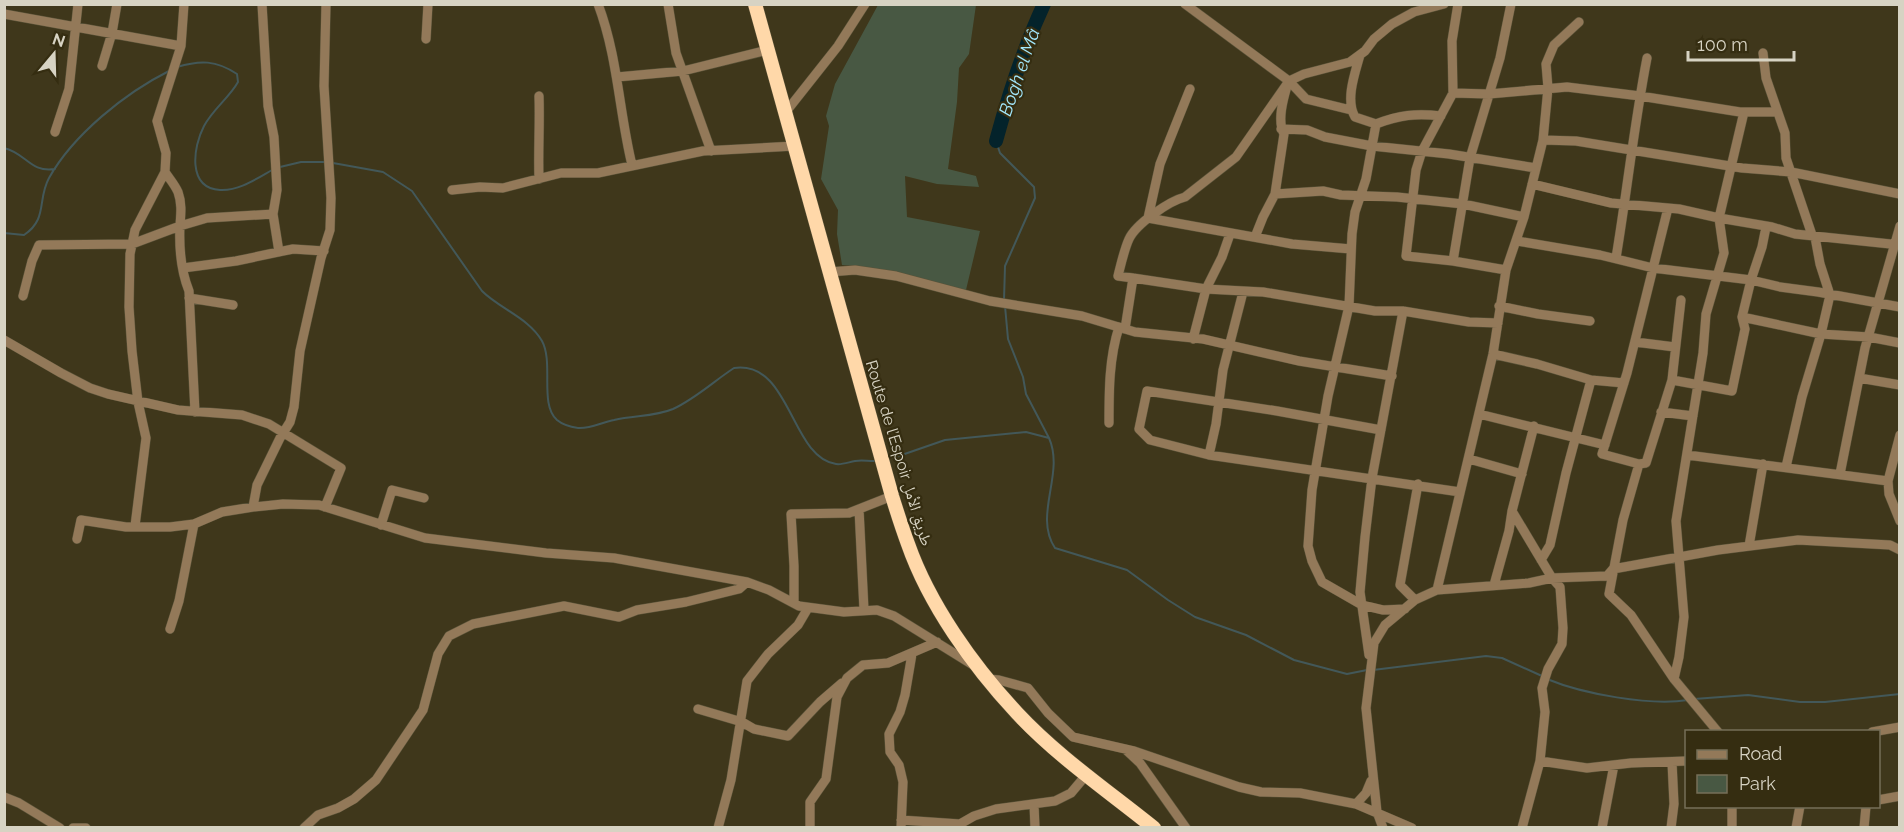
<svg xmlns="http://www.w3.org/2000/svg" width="1904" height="832" viewBox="0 0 1904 832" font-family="Raleway,'Noto Naskh Arabic',sans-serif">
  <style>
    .green { fill: #485843 }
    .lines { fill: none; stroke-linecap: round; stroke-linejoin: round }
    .stream { stroke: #435859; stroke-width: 2 }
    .river { stroke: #04232b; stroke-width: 14 }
    .minor-casing { stroke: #5a5339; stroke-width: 10 }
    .highway-casing { stroke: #5a5339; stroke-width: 15 }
    .minor { stroke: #937959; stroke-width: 9 }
    .highway { stroke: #ffd8a9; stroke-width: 14 }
    .labels { text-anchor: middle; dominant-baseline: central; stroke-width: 4.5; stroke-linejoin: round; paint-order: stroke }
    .street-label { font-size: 16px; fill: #d7d3c3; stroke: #352d11 }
    .water-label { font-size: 18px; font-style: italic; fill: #a3e9ff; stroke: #352d11 }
  </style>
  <rect width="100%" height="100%" fill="#3f371b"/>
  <path class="green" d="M878,5H976L969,54L959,68L957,102L948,169L976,176L979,187L937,184L905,176L907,217L980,231L966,290L865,267L842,265L837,234L838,210L821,179L829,126L826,116L835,84Z"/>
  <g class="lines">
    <path class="stream" d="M177,67C200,60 216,60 237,74L238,82C229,98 213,109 204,126C193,147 187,188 220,190C239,191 256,179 272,170
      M996,141L1000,153L1034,187L1035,198L1005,266L1004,300
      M4,148C26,153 30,173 55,169
      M333,163L383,172L412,191L482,291C500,309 529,318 542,341C554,363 539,404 557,420C563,425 571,427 578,428C590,429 603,422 614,420C634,415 654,417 673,409C695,399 714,381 734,368C791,360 790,457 836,464C842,465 849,462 855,461C861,460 867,461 874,461
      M280,167L301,162H324
      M4,233L24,235C48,219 37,200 49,178C73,135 125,93 169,71
      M1005,306L1008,339L1023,377L1026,394L1049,438
      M893,458L945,440L1026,432L1049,438C1065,474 1033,515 1055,548L1127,570L1168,600L1195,617L1246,635L1294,660L1347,674L1367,670
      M1373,670L1486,656L1502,658L1542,676
      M1547,679C1583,694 1650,706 1688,700
      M1694,699L1748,695L1800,702H1825L1900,694"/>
    <path class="river" d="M996,141C1009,93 1023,49 1044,4"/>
    <defs>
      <path id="minor" d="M262,4L268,106L274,137L277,190L273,214L279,252
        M598,4C618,57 619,112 632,165
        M668,4L676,53L711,151
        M1185,4L1289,81L1306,99L1351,110
        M1458,4L1452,41L1453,93L1422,151L1416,170L1406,256L1453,261L1506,270
        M4,14L181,46
        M426,39L428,4
        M1763,53L1766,78L1785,133L1786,158L1812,235L1815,237L1820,264L1830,295L1821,334L1802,397L1786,467
        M1360,55C1355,73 1345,100 1355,117L1376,124C1399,115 1416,113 1441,116
        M102,66L112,33L117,4
        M617,77L683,71L768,50
        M1190,89L1160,164L1148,218L1292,244L1351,249
        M1453,93L1489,94L1567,87L1640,96L1740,112H1776
        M539,96C540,124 538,151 539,179
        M785,113L838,46L865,4
        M1376,124L1366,179L1355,212L1352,234L1349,306L1328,396L1312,490L1308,546L1312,561L1322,582L1362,605L1383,610L1405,609
        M1281,129L1307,130L1325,137L1372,146L1449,154L1536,168
        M55,132L69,89L78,4
        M1543,140L1576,141L1742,168L1791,172L1900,194
        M165,172C169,178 175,185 178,192C182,203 181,213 180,225C179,246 181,271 189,291L195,412
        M1532,184L1611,203L1679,209L1719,218L1772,227L1795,234L1900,245
        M452,190L480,187L503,188L561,173H598L703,151L795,146
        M1275,194L1323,191L1341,195L1397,197L1463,204L1524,217
        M1668,208L1627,373L1602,454L1639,464L1646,463L1672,380L1681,300
        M1255,237L1263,217L1275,194L1284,134C1277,121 1283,100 1287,86
        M1517,241L1600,255L1653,268L1751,280L1780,287L1818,292L1900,307
        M1616,258C1627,192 1634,125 1647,58
        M1453,261L1470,158L1500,58L1511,4
        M183,268L236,261L293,249L324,251
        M829,272L855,270L896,276L990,301L1082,316L1135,332L1203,339L1299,361L1392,376
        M1133,278L1206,289L1263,292L1375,311H1403L1469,322L1498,323
        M23,296L32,261L39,245L132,244L180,226L207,218L273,214
        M189,298L233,305
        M1499,306L1538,314L1590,321
        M1742,317L1821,334L1869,337L1900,343
        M1125,329L1133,278L1118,276C1121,264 1124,250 1129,239C1136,224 1169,201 1185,197L1236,157L1289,81L1304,74L1350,62L1365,51L1374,39L1392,24L1414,12L1444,4
        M1193,339L1206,289L1222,257L1230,234
        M4,340L61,373L90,388L108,394L178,410L242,415L269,424L341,468L325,507
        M1635,342L1675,347
        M1493,354L1537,364L1591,380L1624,383
        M1859,378L1900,385
        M1672,380L1732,391L1745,329L1742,317L1751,280L1762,247L1766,227
        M1661,412L1693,416
        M1479,414L1605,445
        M1109,423C1109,391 1109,358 1119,327
        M1381,430L1277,411L1147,391L1139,429L1150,440L1209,455L1460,492
        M1900,435L1888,481L1889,494L1900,521
        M1209,455L1216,424L1223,370L1243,292
        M1687,455L1888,481
        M1469,459L1522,474
        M1639,464L1623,520L1609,594L1631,615L1674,679L1718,732
        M1840,474L1865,348L1900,226
        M253,507L257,485L280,438L290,422L294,407L300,351L321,258L330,230L331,198L324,86L326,4
        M859,509L864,610
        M381,525L392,490L424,498
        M135,526L146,438L138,402L132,351L129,307L130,254L135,230L165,172L166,153L157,121L181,46L184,4
        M77,539L81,520L126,527H170L194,524L222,512L253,507L283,504L319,505L425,538L546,553L614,558L747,582L769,590L799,606L844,612L877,610L894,616L973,665
        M1749,546L1763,464
        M1541,560L1550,545L1566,473L1591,380
        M1494,585L1509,531L1512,511
        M1437,590L1493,354L1506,270L1524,217L1543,140L1548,88L1546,64L1554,45L1579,22
        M1415,600L1400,585L1418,484
        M794,603V566L791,514L849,513L892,496
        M170,629L179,601L194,524
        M1369,655L1360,592L1365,537L1372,478L1403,311
        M988,679L999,680L1028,688L1048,713L1073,737L1134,751L1239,787L1261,792L1300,793L1356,804L1412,828
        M1674,679L1679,657L1684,617L1676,521L1703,353L1706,314L1724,253L1719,218L1744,112
        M698,709L742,722L754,729L788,736L820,702L842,683
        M1872,732L1900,727
        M1125,749L1140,763L1186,828
        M1540,761L1587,768L1631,763L1686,761
        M4,797L19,803L60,828
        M1878,800L1900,796
        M1034,804L1035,828
        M1356,804L1366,793L1371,781
        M901,820L960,824L974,816L996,809L1055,801L1071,793L1087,774
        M73,828H86
        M304,828L318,815L338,808L354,799L376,780L423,710L438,654L449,636L473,624L564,606L619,617L637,610L686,602L739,589L747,582
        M718,828L731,780L747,681L768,654L798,625L808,608
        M810,828V802L826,779L837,697L847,678L863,665L888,663L937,642
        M901,828L903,782L899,765L890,752L889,734L900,712L905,695L912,654
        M1383,828L1377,812L1366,708L1374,643L1385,625L1415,600L1437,590L1529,583L1552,578L1607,576L1613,569L1718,550L1798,540L1890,545L1900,550
        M1522,828L1540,761L1545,712L1542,688L1548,669L1562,644L1563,628L1560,587L1552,578L1512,511L1534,426
        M1602,828L1614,765
        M1671,828L1674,804L1672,762
        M1732,828V806
        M1796,828L1800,806
        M1864,828L1866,806"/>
      <path id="highway" d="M755,4L892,496C897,512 902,528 908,544C929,604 973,666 1017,713C1057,756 1108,791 1154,828"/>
    </defs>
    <use href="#minor" class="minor-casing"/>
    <use href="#highway" class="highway-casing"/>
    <use href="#minor" class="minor"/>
    <use href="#highway" class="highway"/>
  </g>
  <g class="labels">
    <g class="street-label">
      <text transform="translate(899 453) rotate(73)">Route de l’Espoir طريق الأمل</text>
    </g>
    <g class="water-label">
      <text transform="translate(1019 72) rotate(-71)">Bogh el Mâ</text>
    </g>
  </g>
  <rect width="1904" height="832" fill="none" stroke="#d7d3c3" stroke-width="12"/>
  <rect x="1685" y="730" width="195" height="78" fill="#352d11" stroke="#766f58" stroke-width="1.5"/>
  <rect x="1697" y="750" width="30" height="9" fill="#937959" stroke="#766f58" stroke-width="1.5"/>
  <text x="1739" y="760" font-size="18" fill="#d7d3c3">Road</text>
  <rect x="1697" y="775" width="30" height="18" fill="#485843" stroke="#766f58" stroke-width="1.5"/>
  <text x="1739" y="790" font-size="18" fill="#d7d3c3">Park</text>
  <g transform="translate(54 54) rotate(19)" stroke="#352d11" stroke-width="4.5" paint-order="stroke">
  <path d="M0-4.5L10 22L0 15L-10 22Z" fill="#d7d3c3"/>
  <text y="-9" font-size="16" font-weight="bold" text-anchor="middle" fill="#d7d3c3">N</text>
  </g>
  <path d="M1688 51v9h106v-9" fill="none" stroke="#d7d3c3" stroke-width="3"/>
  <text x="1697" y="51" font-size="18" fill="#d7d3c3" stroke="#352d11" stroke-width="4.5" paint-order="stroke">100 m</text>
</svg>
